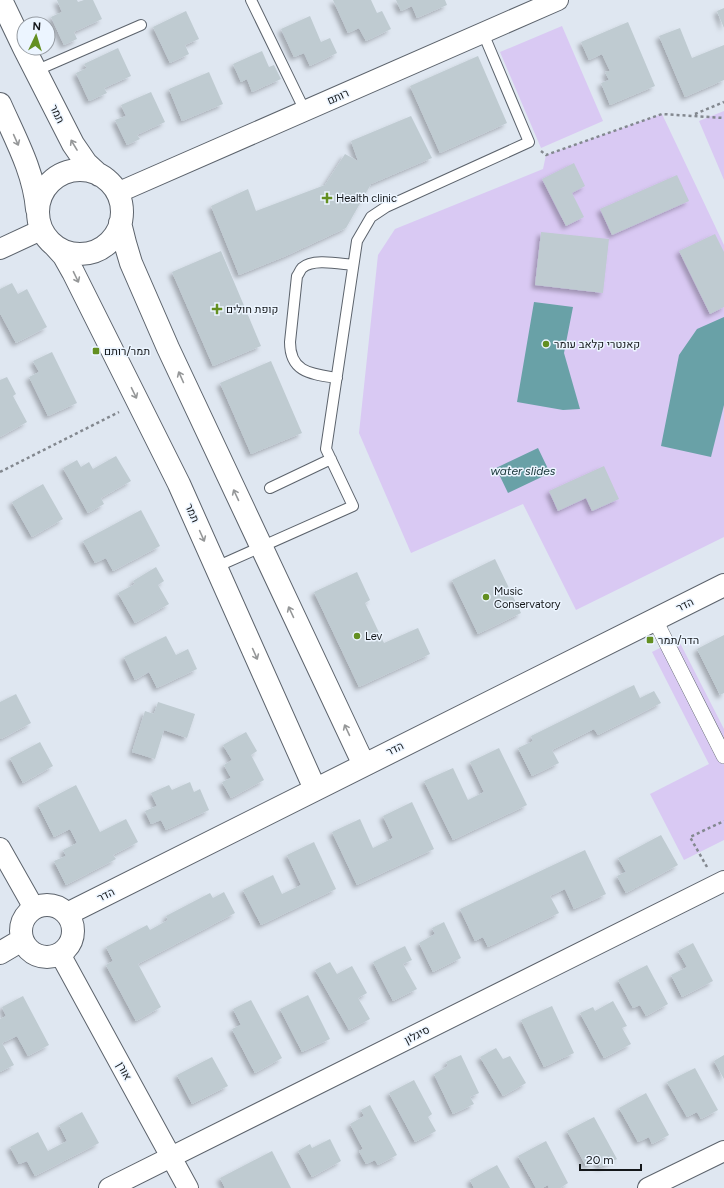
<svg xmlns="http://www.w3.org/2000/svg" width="724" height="1188" viewBox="0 0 724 1188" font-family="Figtree,Heebo,sans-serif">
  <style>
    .green { fill: #d9c9f3 }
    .water { fill: #69a1a7 }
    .building { fill: #bfcbd1; filter: url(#shadow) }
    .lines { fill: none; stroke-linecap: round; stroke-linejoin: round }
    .service-casing { stroke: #5c636c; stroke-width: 12 }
    .pedestrian-casing { stroke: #5c636c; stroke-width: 16 }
    .minor-casing { stroke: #5c636c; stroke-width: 22 }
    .tertiary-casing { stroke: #5c636c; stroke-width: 24 }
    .path { stroke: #83888f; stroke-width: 2.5; stroke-dasharray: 3 3; stroke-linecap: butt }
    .service { stroke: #fff; stroke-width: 10 }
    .pedestrian { stroke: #fff; stroke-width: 15 }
    .minor { stroke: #fff; stroke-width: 20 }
    .tertiary { stroke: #fff; stroke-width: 22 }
    .oneway { stroke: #959798 }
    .poi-dot { fill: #638f21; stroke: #ecf5ff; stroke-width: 1.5 }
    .labels { text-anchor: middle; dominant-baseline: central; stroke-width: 3; stroke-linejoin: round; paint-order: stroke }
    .street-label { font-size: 11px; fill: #14171a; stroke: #ecf5ff }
    .poi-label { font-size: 11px; fill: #14171a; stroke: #ecf5ff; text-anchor: start }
    .water-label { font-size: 12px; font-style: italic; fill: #143235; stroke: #ecf5ff }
  </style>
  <defs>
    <filter id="shadow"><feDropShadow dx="-3.5" dy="3.5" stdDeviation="2" flood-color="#0004"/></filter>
  </defs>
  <rect width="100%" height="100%" fill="#dfe7f1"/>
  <path class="green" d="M562,26L603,121L541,148L500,52Z
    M724,111V180L699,121Z
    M662,114L724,245V537L576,610L523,504L411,553L359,433L378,255L395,229L543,169L546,155Z
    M678,639L724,729V840L684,860L650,794L709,764L652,652Z"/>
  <path class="water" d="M534,302L573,307L564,353L580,409L563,410L517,402Z
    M724,317V405L711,457L661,446L679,355L697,329Z
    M538,448L550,473L508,493L496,468Z"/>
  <path class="building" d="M57,0H77L78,2L84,0H93L102,19L74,32L77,39L64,45L51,17L62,12Z
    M333,0H371L377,13L382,11L391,29L366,41L359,28L348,33Z
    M396,0H445L447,5L417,18L412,6L401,11Z
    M724,8V28L717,11Z
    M186,11L199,39L185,45L189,54L170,63L153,27Z
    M310,16L321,42L330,38L337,53L310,66L304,53L294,57L281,29Z
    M628,22L655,86L610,105L601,83L609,80L605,72L610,71L602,54L589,60L581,42Z
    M680,28L692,58L724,45V80L685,97L659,36Z
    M118,48L131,76L104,88L107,93L89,101L76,73L87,68L84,64Z
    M262,51L269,67L274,65L281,79L252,92L247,79L241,82L233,64Z
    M478,56L507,123L440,153L410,86Z
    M209,72L223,104L182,121L169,89Z
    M151,92L165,122L137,135L140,139L127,145L115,120L126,116L121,105Z
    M411,116L432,158L371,184L346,228L286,256L239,275L211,206L248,189L256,211L325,185L345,154L358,161L351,141Z
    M574,163L585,186L572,193L584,217L566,226L542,179Z
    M677,175L689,201L612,235L600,209Z
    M541,232L609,239L603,293L535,285Z
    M715,234L724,252V307L710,314L679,251Z
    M221,251L261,346L213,366L172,272Z
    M12,283L18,294L27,289L47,327L16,343L1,315H0V289Z
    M52,352L77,403L48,416L29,377L39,372L33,361Z
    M271,361L302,433L251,454L220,383Z
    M7,377L16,394L13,396L27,422L0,437V380Z
    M116,456L131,481L101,498L104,504L88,513L63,468L77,460L81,467L89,462L93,469Z
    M604,466L619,499L592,511L586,498L558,511L549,491Z
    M43,484L63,519L32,537L12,502Z
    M141,510L160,546L113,571L106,558L95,563L83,541Z
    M495,559L521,613L478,634L452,580Z
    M156,567L164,581L158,585L169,604L135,623L118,593L135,584L133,581Z
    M357,572L370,600L365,603L384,643L418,628L430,654L359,687L314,592Z
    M724,635V693L720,695L697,649Z
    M166,636L176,655L188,649L197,669L157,688L149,672L135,680L124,657Z
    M634,685L640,698L654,691L661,703L598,735L594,729L552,750L559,763L532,776L518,748L533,741L531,736Z
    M16,694L31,723L1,739L0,737V702Z
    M158,702L195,714L187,738L164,730L155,759L132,752L145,711L154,714Z
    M246,732L257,751L251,755L264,780L231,798L222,782L231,778L224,765L232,760L223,745Z
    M40,742L53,766L23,783L10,758Z
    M499,748L527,805L453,840L424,781L453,768L468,800L484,792L470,762Z
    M190,782L194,792L200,789L209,810L166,830L161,820L151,824L145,811L157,806L151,793L169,785L172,790Z
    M76,785L100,832L126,819L138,842L113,855L116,859L66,885L54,861L66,856L63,850L77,843L70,829L54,837L38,805Z
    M412,802L434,849L357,885L332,832L360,819L373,848L393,838L383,816Z
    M661,835L678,865L626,893L617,876L626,872L618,858Z
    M314,842L336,889L261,925L243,890L273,875L282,894L301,885L287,855Z
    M585,850L606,894L574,909L565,889L550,896L559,913L488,947L483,937L475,941L460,909Z
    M224,892L235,913L138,964L161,1007L136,1021L106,965L113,961L106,947L147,925L150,930L168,920L166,916L210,893L213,898Z
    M444,922L461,958L433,972L419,943L435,934L432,928Z
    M693,943L713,981L682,997L671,975L687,967L678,951Z
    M405,946L412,960L403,964L417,989L393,1001L373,962Z
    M330,962L337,974L352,966L367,993L358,998L370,1019L349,1030L315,970Z
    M647,965L668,1004L646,1016L640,1005L633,1008L618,980Z
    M308,995L330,1039L302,1052L280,1009Z
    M23,996L49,1045L28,1056L17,1036L2,1043L14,1065L0,1072V1019L6,1016L2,1007Z
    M251,1000L282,1058L255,1073L232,1029L241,1025L233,1009Z
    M613,1001L627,1026L622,1028L631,1044L604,1058L580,1013L593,1007L595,1011Z
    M552,1006L574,1053L544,1067L521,1020Z
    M496,1048L503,1059L510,1056L526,1083L503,1096L480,1057Z
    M461,1055L479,1093L470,1097L474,1104L453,1114L434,1074L448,1066L446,1062Z
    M724,1055V1079L714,1061Z
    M212,1057L228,1086L192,1104L177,1075Z
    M695,1068L718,1110L701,1119L697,1112L687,1117L667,1082Z
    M414,1080L432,1114L428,1117L436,1131L415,1142L389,1093Z
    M646,1093L669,1135L652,1144L649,1137L638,1142L619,1108Z
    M370,1105L397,1155L378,1165L375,1160L366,1164L359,1151L363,1149L350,1124L364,1116L361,1110Z
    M82,1112L99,1143L35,1176L27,1161L19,1164L10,1147L38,1132L48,1151L67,1141L59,1125Z
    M594,1117L617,1159L600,1167L596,1160L586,1166L567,1131Z
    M330,1139L341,1161L312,1177L298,1151L310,1144L312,1148Z
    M546,1141L568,1183L560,1188H549L548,1185L542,1188H536L518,1156Z
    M272,1151L291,1188H225L220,1178Z
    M497,1165L510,1188H474L470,1180Z"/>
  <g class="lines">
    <defs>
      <path id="service" d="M251,0L305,111
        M35,71L141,25
        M337,378C312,374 290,373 290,342L297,276C299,274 300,270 302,268C313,258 340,264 353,265
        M270,488L331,459
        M216,567L353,506L326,449L357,241L371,217L386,207L529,142L483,33"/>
      <path id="pedestrian" d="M655,620L724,756"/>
      <path id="minor" d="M117,193L558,0
        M0,249L41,230
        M0,848L34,908
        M60,954L188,1188
        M109,1188L724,881
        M648,1188L724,1151"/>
      <path id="tertiary" d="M1,0L24,48
        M24,48L73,144L86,163L99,175
        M0,104C15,138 34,172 37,209
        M38 212a42 42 0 1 1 84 0a42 42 0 1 1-84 0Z
        M120,223L125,243L131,263L168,348L364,765
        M54,245L64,256L73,272L179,484L315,789
        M21 931a26 26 0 1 1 52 0a26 26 0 1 1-52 0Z
        M67,914L724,585
        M0,953L22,940"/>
    </defs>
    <use href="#service" class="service-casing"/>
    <use href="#pedestrian" class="pedestrian-casing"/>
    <use href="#minor" class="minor-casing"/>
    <use href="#tertiary" class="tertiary-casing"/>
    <path class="path" d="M695,114L724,102
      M541,151L546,155L662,114L724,118
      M0,472L119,412
      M707,867L690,837L724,821"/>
    <use href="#service" class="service"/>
    <use href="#pedestrian" class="pedestrian"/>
    <use href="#minor" class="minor"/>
    <use href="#tertiary" class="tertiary"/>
  </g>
  <defs><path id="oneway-shaft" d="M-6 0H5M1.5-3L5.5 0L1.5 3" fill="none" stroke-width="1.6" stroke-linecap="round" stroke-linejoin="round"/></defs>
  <g class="oneway">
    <use href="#oneway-shaft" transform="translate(16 140) rotate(66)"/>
    <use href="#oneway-shaft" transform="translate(74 145) rotate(-121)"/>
    <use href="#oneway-shaft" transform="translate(76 277) rotate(64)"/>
    <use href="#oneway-shaft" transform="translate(181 377) rotate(-114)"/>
    <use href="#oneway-shaft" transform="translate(134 393) rotate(64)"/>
    <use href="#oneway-shaft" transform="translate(236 495) rotate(-115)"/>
    <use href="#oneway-shaft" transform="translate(202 536) rotate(66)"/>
    <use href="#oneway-shaft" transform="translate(291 612) rotate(-115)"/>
    <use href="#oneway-shaft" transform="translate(255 654) rotate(66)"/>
    <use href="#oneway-shaft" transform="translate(347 730) rotate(-115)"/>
  </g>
  <g class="poi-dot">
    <path d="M325 192h4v4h4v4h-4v4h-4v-4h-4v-4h4z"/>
    <path d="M215 303h4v4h4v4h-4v4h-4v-4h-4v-4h4z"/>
    <circle cx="546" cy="344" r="4"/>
    <rect x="92" y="347" width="8" height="8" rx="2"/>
    <circle cx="486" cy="597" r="4"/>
    <circle cx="357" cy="636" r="4"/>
    <rect x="646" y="636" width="8" height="8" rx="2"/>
  </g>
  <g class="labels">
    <g class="street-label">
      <text transform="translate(338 97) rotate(-24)">רותם</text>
      <text transform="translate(57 114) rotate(64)">תמר</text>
      <text transform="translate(192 513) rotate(66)">תמר</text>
      <text transform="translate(685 605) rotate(-27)">הדר</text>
      <text transform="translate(395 749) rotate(-27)">הדר</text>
      <text transform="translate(106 895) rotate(-27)">הדר</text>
      <text transform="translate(417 1035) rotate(-27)">סיגלון</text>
      <text transform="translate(124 1071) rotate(61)">אורן</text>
    </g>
    <g class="poi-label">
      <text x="336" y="198">Health clinic</text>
      <text x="226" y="309">קופת חולים</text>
      <text x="554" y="344">קאנטרי קלאב עומר</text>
      <text x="104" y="351">תמר/רותם</text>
      <text x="494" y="591">Music<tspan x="494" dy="13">Conservatory</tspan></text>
      <text x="365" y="636">Lev</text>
      <text x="658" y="640">הדר/תמר</text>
    </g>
    <g class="water-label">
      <text x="523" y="471">water slides</text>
    </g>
  </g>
  <g transform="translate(36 36) rotate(4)"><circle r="19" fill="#ecf5ff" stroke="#969ca3"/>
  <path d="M0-3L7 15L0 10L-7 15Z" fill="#638f21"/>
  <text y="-6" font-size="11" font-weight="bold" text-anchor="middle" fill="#14171a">N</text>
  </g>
  <path d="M580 1164v6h61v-6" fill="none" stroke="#14171a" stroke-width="2"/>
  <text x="586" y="1164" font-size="12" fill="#14171a" stroke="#ecf5ff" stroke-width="3" paint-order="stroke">20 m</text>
</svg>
